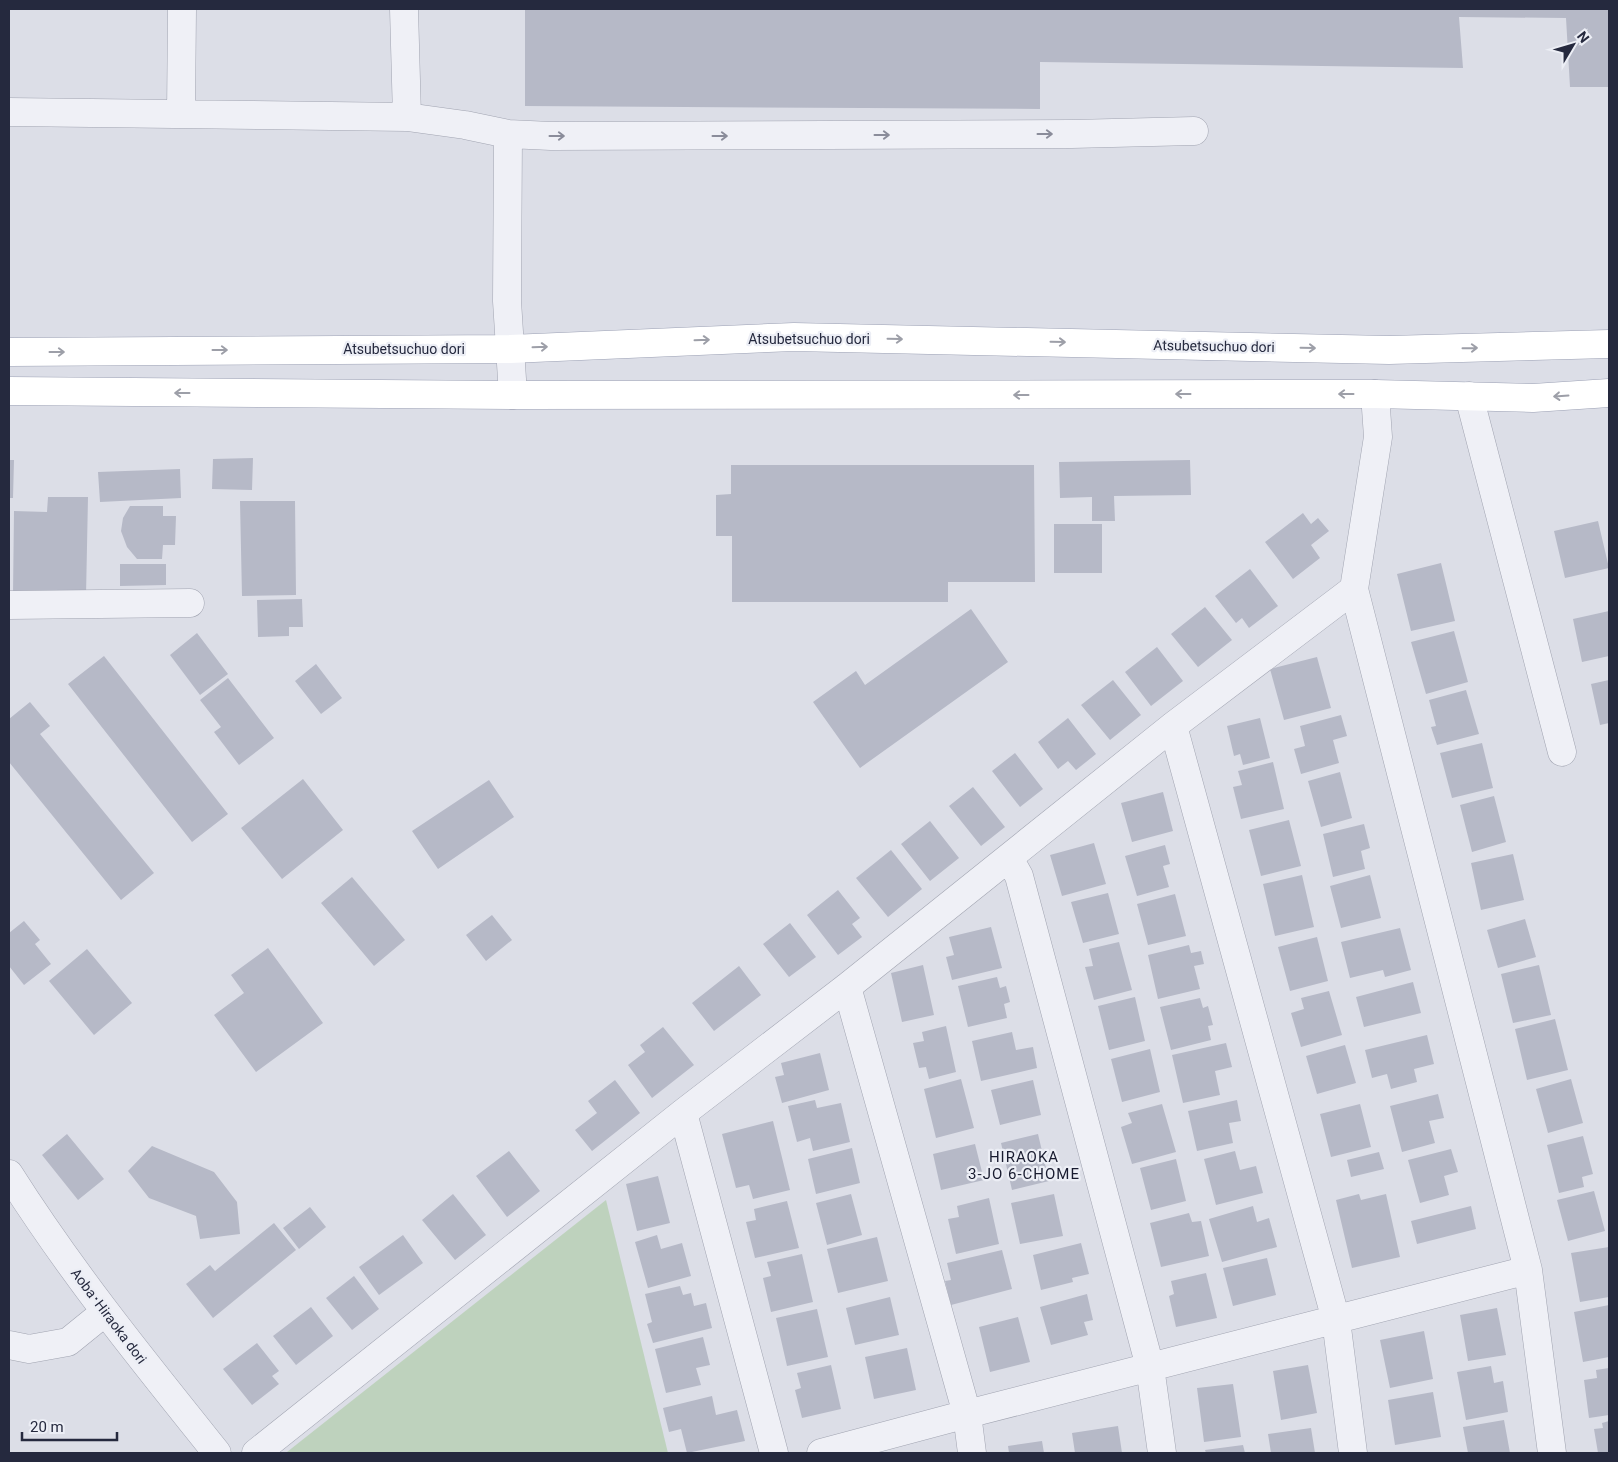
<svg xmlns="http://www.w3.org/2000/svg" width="1618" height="1462" viewBox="0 0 1618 1462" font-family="Roboto,sans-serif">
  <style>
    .green { fill: #bed2bd }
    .building { fill: #b6b9c7 }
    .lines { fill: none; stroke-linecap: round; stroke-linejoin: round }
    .minor-casing { stroke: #a1a4b1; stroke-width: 29 }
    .major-casing { stroke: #9ba0b4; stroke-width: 29 }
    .minor { stroke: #eff0f6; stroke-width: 28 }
    .major { stroke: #fff; stroke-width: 28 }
    .oneway { stroke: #8a8c9a }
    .oneway2 { stroke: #9d9fa8 }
    .labels { text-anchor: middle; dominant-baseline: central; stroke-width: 4.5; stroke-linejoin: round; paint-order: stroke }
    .street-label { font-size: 14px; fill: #25293e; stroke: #eceef5 }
    .neighbourhood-label { font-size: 15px; letter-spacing: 1px; fill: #181b2f; stroke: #eceef5 }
  </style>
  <rect width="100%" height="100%" fill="#dcdee7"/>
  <path class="green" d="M606,1200L668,1453H287V1452Z"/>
  <path class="building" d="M525,9H1609V87H1570L1566,18L1459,17L1463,68L1040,62V109L525,106Z
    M253,458L252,490L212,489L213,459Z
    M9,460H14L13,498H9Z
    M1190,460L1191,495L1114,496L1115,521H1092V497L1060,498L1059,462Z
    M731,465H1034L1035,582H948V602H732V536H716V495L731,494Z
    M180,469L181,498L100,502L98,472Z
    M48,497H88L86,596L13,594L14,511L47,512Z
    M240,501H295L296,595L242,596Z
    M130,506H163V516H176L175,545H163L162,559H137L127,547L121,531L123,518Z
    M1303,513L1311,524L1318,518L1329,531L1311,545L1320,558L1293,579L1265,542Z
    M1598,521L1609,568L1565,578L1554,531Z
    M1054,524H1102V573H1054Z
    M1441,563L1455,621L1411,631L1397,574Z
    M120,564H166V585L120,586Z
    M1250,569L1278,606L1249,628L1242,618L1236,623L1215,596Z
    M302,599L303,627H289V636L258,637L257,600Z
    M1205,607L1232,640L1198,667L1171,634Z
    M971,609L1008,662L860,768L813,702L856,671L865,685Z
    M1609,611V656L1582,662L1573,619Z
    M1454,631L1468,682L1426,694L1411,642Z
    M197,633L228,674L200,695L170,655Z
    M1157,647L1183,681L1151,706L1125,672Z
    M104,656L228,814L192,842L68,684Z
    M1317,657L1331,708L1284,720L1270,669Z
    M316,664L342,698L321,714L295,681Z
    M228,678L274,738L239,765L214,732L221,727L200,700Z
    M1113,680L1141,715L1110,740L1081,705Z
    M1609,680V723L1600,725L1591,684Z
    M1466,690L1479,734L1437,745L1431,727L1436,726L1429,700Z
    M30,702L50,726L40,734L154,873L121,900L9,762V719Z
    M1341,715L1347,736L1333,740L1339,763L1301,774L1294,749L1305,746L1300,726Z
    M1068,718L1096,754L1076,770L1068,761L1058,769L1038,742Z
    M1260,718L1270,758L1243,765L1240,754L1234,756L1227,726Z
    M1482,743L1493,788L1452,798L1440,753Z
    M1015,753L1043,789L1020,807L992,771Z
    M1273,762L1284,809L1241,819L1233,787L1242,785L1238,771Z
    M1340,772L1352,818L1321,827L1308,781Z
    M303,779L343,830L282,879L241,828Z
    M489,780L514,817L438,869L412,831Z
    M973,787L1005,827L981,846L949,806Z
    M1163,792L1173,831L1132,842L1121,803Z
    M1494,796L1506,842L1472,852L1460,805Z
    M1289,820L1301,866L1261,876L1249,830Z
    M930,821L959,858L930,881L901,844Z
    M1364,824L1370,848L1361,851L1365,869L1333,877L1323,834Z
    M1094,843L1106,884L1062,896L1050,855Z
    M1165,845L1170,864L1163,866L1169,887L1137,896L1125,856Z
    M891,850L922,889L888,917L856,878Z
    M1513,854L1524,900L1481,910L1471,863Z
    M1302,875L1314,927L1275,936L1263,884Z
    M1370,875L1381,918L1341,928L1330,886Z
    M352,877L405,940L374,966L321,903Z
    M838,890L860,918L852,924L862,937L838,955L807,915Z
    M1108,893L1119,934L1083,943L1071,902Z
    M1175,894L1186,936L1148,945L1137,904Z
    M492,915L512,940L486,961L466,935Z
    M1525,919L1536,957L1498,968L1487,930Z
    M24,921L40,940L35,944L51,964L24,985L9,966V933Z
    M790,923L816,957L789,977L763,944Z
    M991,927L1002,968L952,980L946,957L954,955L949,937Z
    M1400,928L1411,970L1385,977L1383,970L1350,978L1341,942Z
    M1317,937L1328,981L1290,991L1278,947Z
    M1119,942L1132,990L1094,1000L1085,967L1093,966L1089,949Z
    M1189,945L1191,953L1201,951L1204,964L1194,966L1200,989L1158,999L1148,955Z
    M268,948L323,1023L256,1072L214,1015L244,993L231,975Z
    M87,949L132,1003L94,1035L49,981Z
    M923,965L934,1015L902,1022L891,973Z
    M1539,965L1551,1015L1513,1023L1501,974Z
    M739,966L761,995L714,1031L692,1003Z
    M997,977L1000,988L1006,986L1010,1002L1004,1004L1007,1018L968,1027L958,986Z
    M1413,982L1421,1013L1364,1027L1356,997Z
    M1329,991L1342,1035L1301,1047L1291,1013L1304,1009L1301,998Z
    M1135,997L1145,1041L1109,1050L1098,1006Z
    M1200,998L1203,1008L1208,1006L1213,1025L1208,1026L1211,1040L1171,1050L1160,1007Z
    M1555,1019L1568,1070L1527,1080L1515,1029Z
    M946,1026L956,1072L929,1079L926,1067L919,1068L913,1043L924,1041L922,1032Z
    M663,1027L694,1065L652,1098L628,1065L645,1052L640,1045Z
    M1012,1032L1016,1050L1033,1047L1037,1068L981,1081L972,1041Z
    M1427,1035L1434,1064L1414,1069L1417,1082L1391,1089L1387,1074L1372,1078L1365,1050Z
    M1226,1043L1232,1067L1215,1071L1220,1095L1183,1103L1172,1055Z
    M1345,1045L1356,1083L1317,1094L1306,1056Z
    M1150,1049L1160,1092L1122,1102L1111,1059Z
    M820,1053L829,1090L782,1103L775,1077L784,1075L781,1063Z
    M961,1079L974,1128L936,1138L924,1089Z
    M1571,1079L1583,1123L1548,1133L1536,1089Z
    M615,1080L640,1113L592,1151L575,1130L597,1113L588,1101Z
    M1033,1080L1041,1115L1000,1125L991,1090Z
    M1438,1094L1444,1118L1429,1121L1435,1143L1402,1152L1390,1106Z
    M815,1100L817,1108L841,1103L850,1142L813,1151L810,1138L797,1142L788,1106Z
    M1237,1100L1241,1121L1229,1123L1233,1143L1197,1151L1188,1111Z
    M1162,1104L1176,1152L1132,1164L1121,1127L1132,1123L1128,1113Z
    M1360,1104L1371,1147L1331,1157L1320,1114Z
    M773,1121L790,1190L753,1199L749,1185L736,1188L722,1134Z
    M67,1134L104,1179L78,1200L42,1155Z
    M1038,1134L1049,1181L1012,1190L1001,1143Z
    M1583,1136L1593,1174L1582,1177L1584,1187L1559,1193L1547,1145Z
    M975,1144L984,1180L941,1190L933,1154Z
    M152,1146L214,1172L237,1202L240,1234L200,1239L196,1216L149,1198L128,1171Z
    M852,1148L860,1183L816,1194L808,1159Z
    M1451,1149L1458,1172L1444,1176L1449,1195L1420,1203L1408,1160Z
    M509,1151L540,1191L507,1217L476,1176Z
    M1235,1151L1240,1170L1256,1166L1263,1193L1216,1205L1204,1159Z
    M1379,1152L1384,1169L1351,1177L1347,1160Z
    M1176,1159L1186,1201L1151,1210L1140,1168Z
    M658,1176L670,1223L637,1231L626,1184Z
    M1594,1191L1605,1231L1568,1241L1557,1200Z
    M453,1194L486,1235L455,1260L422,1220Z
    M851,1194L862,1235L827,1245L816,1203Z
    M1054,1194L1063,1236L1020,1244L1011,1203Z
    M1359,1194L1361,1200L1386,1194L1400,1257L1352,1268L1336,1200Z
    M989,1198L999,1244L956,1254L948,1219L959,1217L957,1206Z
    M787,1201L799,1248L755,1258L746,1222L756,1220L754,1209Z
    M1253,1206L1257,1222L1269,1218L1277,1247L1222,1262L1209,1219Z
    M1471,1206L1476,1229L1417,1244L1411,1221Z
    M310,1207L326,1227L299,1249L283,1228Z
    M1189,1213L1192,1222L1201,1221L1209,1256L1161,1267L1150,1223Z
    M274,1223L296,1250L213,1318L186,1284L210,1265L215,1271Z
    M403,1235L423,1263L379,1295L359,1267Z
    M657,1235L661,1249L682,1243L691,1276L648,1288L635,1242Z
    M877,1237L888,1281L838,1293L827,1249Z
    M1081,1243L1089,1274L1072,1278L1073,1282L1041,1290L1033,1255Z
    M1609,1247V1297L1580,1302L1571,1253Z
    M1002,1250L1012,1289L951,1305L945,1281L951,1280L947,1263Z
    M802,1254L813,1302L771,1312L763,1278L771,1276L767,1262Z
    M1267,1258L1276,1295L1233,1306L1223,1268Z
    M1206,1273L1217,1318L1176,1327L1169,1296L1174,1294L1171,1281Z
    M354,1276L379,1309L352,1330L326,1298Z
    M680,1286L683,1295L691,1293L694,1306L706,1303L712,1328L653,1343L647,1324L652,1322L645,1294Z
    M1087,1294L1093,1320L1084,1322L1088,1335L1051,1345L1040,1307Z
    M890,1297L899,1335L855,1345L846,1308Z
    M1609,1305V1357L1583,1362L1574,1312Z
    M311,1307L333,1336L296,1365L273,1336Z
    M1497,1308L1506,1355L1468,1361L1460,1315Z
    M817,1309L828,1357L787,1366L776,1318Z
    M1018,1317L1030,1362L990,1372L979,1327Z
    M1424,1331L1433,1379L1390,1388L1380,1340Z
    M703,1337L710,1365L696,1368L701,1385L666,1393L655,1349Z
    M257,1343L279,1371L272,1376L279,1384L252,1405L223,1369Z
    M907,1348L916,1390L874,1399L865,1357Z
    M831,1365L841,1409L802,1418L795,1390L801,1388L797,1373Z
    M1308,1365L1317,1413L1281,1420L1273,1371Z
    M1491,1366L1494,1383L1503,1381L1508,1412L1466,1420L1457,1372Z
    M1609,1368V1415L1589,1418L1584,1380L1597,1378L1596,1370Z
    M1233,1384L1241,1437L1204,1442L1197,1388Z
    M1433,1392L1441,1437L1395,1445L1388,1400Z
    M712,1396L716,1415L737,1410L745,1441L687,1453L681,1429L669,1432L663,1408Z
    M1504,1420L1510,1453H1468L1463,1427Z
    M1609,1421V1453H1598L1594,1429L1603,1428L1602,1423Z
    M1118,1426L1122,1453H1075L1072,1433Z
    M1311,1428L1315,1453H1271L1268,1434Z
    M1042,1441L1044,1453H1009L1008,1446Z
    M1243,1445L1245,1453H1206L1205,1450Z"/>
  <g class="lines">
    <defs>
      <path id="minor" d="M404,9L407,117
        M9,112L407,117L465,125L508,134L551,136L1072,134L1194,131
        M181,114L182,9
        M508,134L507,301L513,395
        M1375,394L1378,437L1354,589L1528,1270L1552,1453
        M1469,396L1562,752
        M9,605L190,603
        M1173,726L1336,1320L1353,1453
        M1009,858L1019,876L1150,1367L1162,1453
        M847,987L967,1414L972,1453
        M683,1113L774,1453
        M9,1174C71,1272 144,1362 217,1453
        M9,1345L29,1349L68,1342L105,1312
        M256,1453L683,1113L847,987L1173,726L1354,589
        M821,1453L967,1414L1528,1270"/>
      <path id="major" d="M9,352L510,349L794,337L1389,350L1609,344
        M9,391L513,395L1375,394L1533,398L1609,393"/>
    </defs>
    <use href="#minor" class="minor-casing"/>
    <use href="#major" class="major-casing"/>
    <use href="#minor" class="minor"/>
    <use href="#major" class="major"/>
  </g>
  <defs><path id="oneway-shaft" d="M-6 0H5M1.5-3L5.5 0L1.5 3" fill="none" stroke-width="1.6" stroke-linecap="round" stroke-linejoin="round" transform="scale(1.25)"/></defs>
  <g class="oneway">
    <use href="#oneway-shaft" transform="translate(1045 134)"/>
    <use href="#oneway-shaft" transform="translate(882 135)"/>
    <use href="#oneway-shaft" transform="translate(557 136)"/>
    <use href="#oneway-shaft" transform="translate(720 136)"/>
  </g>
  <g class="oneway2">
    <use href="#oneway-shaft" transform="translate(895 339) rotate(1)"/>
    <use href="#oneway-shaft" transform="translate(702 340) rotate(-2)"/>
    <use href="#oneway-shaft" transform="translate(1058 342) rotate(1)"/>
    <use href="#oneway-shaft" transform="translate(540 347) rotate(-2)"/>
    <use href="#oneway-shaft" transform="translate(1308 348) rotate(1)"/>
    <use href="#oneway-shaft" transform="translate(1470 348) rotate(-1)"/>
    <use href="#oneway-shaft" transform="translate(220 350)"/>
    <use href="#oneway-shaft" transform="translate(57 352)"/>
    <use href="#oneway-shaft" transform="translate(182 393) rotate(-180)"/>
    <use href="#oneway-shaft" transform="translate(1183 394) rotate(180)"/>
    <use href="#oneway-shaft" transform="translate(1346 394) rotate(180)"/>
    <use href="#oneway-shaft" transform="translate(1021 395) rotate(180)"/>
    <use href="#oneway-shaft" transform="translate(1561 396) rotate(176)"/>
  </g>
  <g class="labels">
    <g class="street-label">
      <text x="809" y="339">Atsubetsuchuo dori</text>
      <text transform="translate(1214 346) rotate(1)">Atsubetsuchuo dori</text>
      <text x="404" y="349">Atsubetsuchuo dori</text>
      <text transform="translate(109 1316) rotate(53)">Aoba･Hiraoka dori</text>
    </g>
    <g class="neighbourhood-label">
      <text x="1024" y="1157">HIRAOKA<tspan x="1024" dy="17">3-JO 6-CHOME</tspan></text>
    </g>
  </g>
  <rect width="1618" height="1462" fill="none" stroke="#25293e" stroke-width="20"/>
  <g transform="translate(1573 45) rotate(52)" stroke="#eceef5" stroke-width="4" paint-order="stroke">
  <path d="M0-4L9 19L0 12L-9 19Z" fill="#25293e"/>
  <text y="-8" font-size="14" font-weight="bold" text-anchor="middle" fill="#25293e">N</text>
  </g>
  <path d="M22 1432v8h95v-8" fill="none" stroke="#25293e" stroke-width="2.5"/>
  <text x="30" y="1432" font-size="15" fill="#25293e" stroke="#eceef5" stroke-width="4" paint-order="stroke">20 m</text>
</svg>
